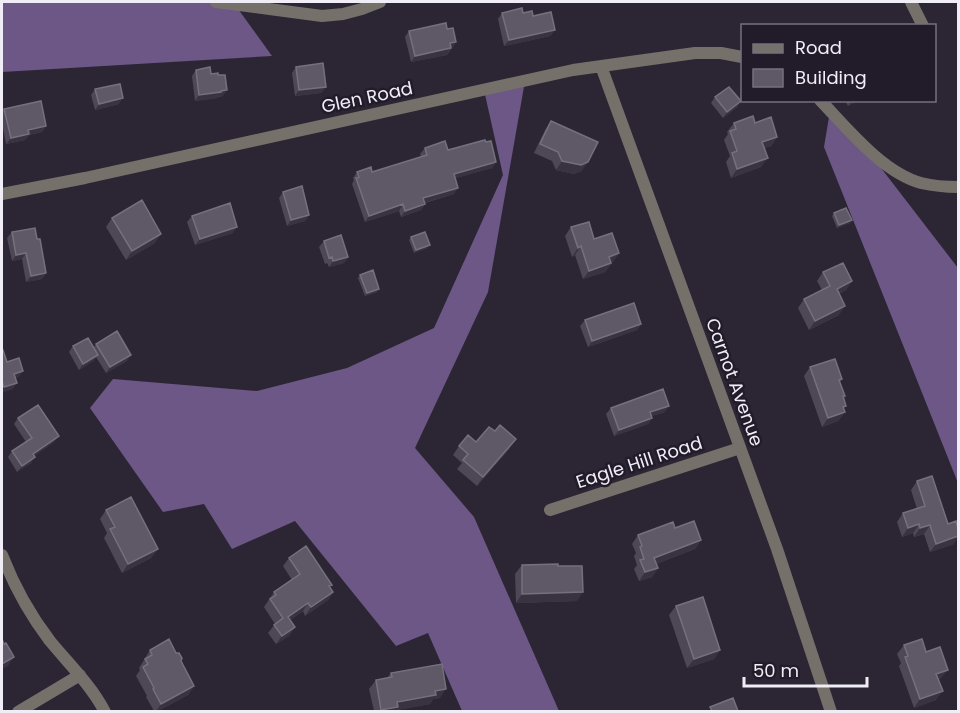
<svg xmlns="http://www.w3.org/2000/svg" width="960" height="713" viewBox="0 0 960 713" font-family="Poppins,sans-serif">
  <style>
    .forest { fill: #6c5786 }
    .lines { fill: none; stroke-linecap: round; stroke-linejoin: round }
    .minor { stroke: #75716a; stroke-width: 12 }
    .wall { fill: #4d4756 }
    .shaded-wall { fill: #393341 }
    .building { fill: #5f5967; stroke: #76707e; stroke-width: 1.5 }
    .labels { text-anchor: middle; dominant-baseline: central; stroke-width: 5; stroke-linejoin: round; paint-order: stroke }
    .street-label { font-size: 18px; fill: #f0edf6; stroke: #221c2a }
  </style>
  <rect width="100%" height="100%" fill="#2c2634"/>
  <path class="forest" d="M2,2H233L272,56L2,72Z
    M525,81L488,292L415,448L474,517L559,711H462L428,633L396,646L295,521L232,549L204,504L163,512L90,408L113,379L257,391L347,368L434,328L503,175L484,90Z
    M830,111L861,142L958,268V483L824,147Z"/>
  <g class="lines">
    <path class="minor" d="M216,2L322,16L343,14L362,9L380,2
      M911,2L923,26
      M601,66L777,549L831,712
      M820,100C848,129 882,172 921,183C934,186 946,187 958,187
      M2,194L85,178L573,70L695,53H721L742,57
      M550,510L740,448
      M2,555C14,586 30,615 50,641C69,664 91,685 105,712
      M18,712L80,675"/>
  </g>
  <path class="wall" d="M502,13H523L555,30L550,36L504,46L498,19Z
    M447,29L456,42L447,55L411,62L405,37L409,31Z
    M296,67L326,87L321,93L295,96L292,73Z
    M196,70L211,74L223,96L218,97L217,98L195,101L192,76Z
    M95,89L119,104L95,110L91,95Z
    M715,97L741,101L737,107L723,118L711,103Z
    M845,100H859L848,106Z
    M4,109L46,126L42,132L29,135L25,140L6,144L2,123V113Z
    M551,121L582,171L574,174L556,170L552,161L534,153L545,130Z
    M734,123H755L777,137L771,146L764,148L761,167L731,178L726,162L730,156L724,140L728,134L727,132Z
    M425,148L448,150L496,162L492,168L455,178L454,194L425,203V204L421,210L401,217L399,211L365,222L352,184L354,180L353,178L357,172H372L421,157L420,154Z
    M283,192L309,215L305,221L287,226L279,198Z
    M834,213L850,223L837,228L832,216Z
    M192,216L233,233L195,245L187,222Z
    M112,218L155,243L126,260L106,227Z
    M571,227L619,253L605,272L583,279L575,255L572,257L565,236Z
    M12,232L37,239L46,273L42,279L26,282L22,259L12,261L7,238Z
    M411,237L427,248L414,253L409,240Z
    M324,241L348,257L344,263L329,267L327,263L325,264L319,247Z
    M823,272L852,281L846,290L839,294V315L809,330L798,308L804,299L822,290L817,281Z
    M360,275L377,292L365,296L358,278Z
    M585,320L641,324L637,330L588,347L580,326Z
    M96,344L127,361L106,373L96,357L93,361L79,370L69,352L73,346L93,348Z
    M810,367L842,379L840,382L843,398L844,409L845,412L838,421L822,427L804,376Z
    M611,408L665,412L652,416V418L648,424L614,436L606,414Z
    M18,418L54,442L34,456L31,463L17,472L8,457L12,451L26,442L14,424Z
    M476,442L510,448L477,486L457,469L462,463L453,455L459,446Z
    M917,481L954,544L930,552L924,534L914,537L913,533L902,537L897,522L903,513L917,509L911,490Z
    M106,510L158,549L151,558L122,573L104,538L107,533L100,519Z
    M675,528L701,540L695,549L656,564L658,568L652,577L639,581L634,569L637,565L634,556L636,553L632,544L638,535Z
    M289,558L330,587L333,592L328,600L305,616L303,611L290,620L295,627L289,636L276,644L268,633L275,624L264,607L274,592L292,580L283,566Z
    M522,565L558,566L577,601L516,603L515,574Z
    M676,606L720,650L714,659L687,668L669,615Z
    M904,645L941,678L938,680L936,700L914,708L899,666L901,663L897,654Z
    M150,650L181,661L194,686L188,695L158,711H154L146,697L147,696L136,676L140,670L139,668Z
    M391,673L440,698L433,699L430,704L397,710L395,711H374L369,689L376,680L387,678Z"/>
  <path class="shaded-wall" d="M555,30L550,36L504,46L509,40Z
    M456,42L452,48L446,49L450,43Z
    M451,48L447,55L411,62L415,56Z
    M326,87L321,93L295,96L299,90Z
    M227,90L223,96L218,97L217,98L195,101L199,95Z
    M123,98L119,104L95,110L99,104Z
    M852,100H859L848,106Z
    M741,101L737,107L723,118L727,112Z
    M46,126L42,132L29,135L25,140L6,144L11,138L28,130Z
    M777,137L771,146L756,151L762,142Z
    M768,158L761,167L731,178L737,169Z
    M562,161L588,162L582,171L574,174L556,170Z
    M496,162L492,168L450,180L454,174Z
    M458,188L454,194L419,204L423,198Z
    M403,204L399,211L365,222L369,216Z
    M425,204L421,210L401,217L405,211Z
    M309,215L305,221L287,226L291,220Z
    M852,220L850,223L837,228L839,225Z
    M237,227L233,233L195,245L200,239Z
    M161,234L155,243L126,260L132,251Z
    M430,245L427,248L414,253L416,250Z
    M581,246L575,255L572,257L578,248Z
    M26,253L22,259L12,261L16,255Z
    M619,253L613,262L603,265L609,257Z
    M348,257L344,263L329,267L333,261Z
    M611,263L605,272L583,279L589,271Z
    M46,273L42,279L26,282L31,276Z
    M852,281L846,290L831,298L837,289Z
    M379,289L377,292L365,296L367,293Z
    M845,306L839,315L809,330L815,321Z
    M641,324L637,330L588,347L592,341Z
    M98,355L93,361L79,370L83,364Z
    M131,355L127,361L106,373L110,367Z
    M23,371L19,377L10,380L14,374Z
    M17,383L13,389L2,393V391L4,387Z
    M669,406L665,412L646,418L650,412Z
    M846,406L840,414L845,412L838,421L822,427L828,418L843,407Z
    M652,418L648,424L614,436L619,430Z
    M59,436L54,442L28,460L33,454Z
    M516,439L510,448L477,486L483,477Z
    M35,457L31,463L17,472L22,466Z
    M919,524L913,533L902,537L908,528Z
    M930,525L924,534L914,537L920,528Z
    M958,536V538L954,544L930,552L936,544Z
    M701,540L695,549L648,567L654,558Z
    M158,549L151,558L122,573L128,564Z
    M658,568L652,577L639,581L645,572Z
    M333,592L328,600L305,616L311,607Z
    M583,592L577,601L516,603L522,594Z
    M308,603L303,611L282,626L288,617Z
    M295,627L289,636L276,644L282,636Z
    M720,650L714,659L687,668L694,659Z
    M14,657L8,666L2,669V664Z
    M948,670L941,678L930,682L936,674Z
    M194,686L188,695L158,711H156L161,704Z
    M446,689L440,698L433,699L430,704L397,710L395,711H380L397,702L435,691Z
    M943,691L936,700L914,708L920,699Z"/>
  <path class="building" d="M522,8L523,13L532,11L533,16L551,12L555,30L509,40L502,13Z
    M446,23L447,29L453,28L456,42L450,43L451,48L415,56L409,31Z
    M323,63L326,87L299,90L296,67Z
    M210,67L211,74L218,73V75H225L227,90L221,91V92L199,95L196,70Z
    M120,84L123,98L99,104L95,89Z
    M729,87L741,101L727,112L715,97Z
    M41,101L46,126L28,130L29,134L11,138L4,109Z
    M753,116L755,123L771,117L777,137L762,142L768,158L737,169L732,153L737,151L730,131L736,129L734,123Z
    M551,121L598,142L588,162L581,165L562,161L558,152L540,144Z
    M485,140L486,142L491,141L496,162L454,174L458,188L423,198L425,204L405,211L403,204L369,216L356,178L359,177L357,172L371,167L372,172L427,155L425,148L445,141L448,150Z
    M302,186L309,215L291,220L283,192Z
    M142,200L161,234L132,251L112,218Z
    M230,203L237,227L200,239L192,216Z
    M846,208L852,220L839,225L834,213Z
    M589,222L594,239L612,233L619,253L609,257L611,263L589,271L581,246L578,248L571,227Z
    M35,228L37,239H40L46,273L31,276L26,253L16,255L12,232Z
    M425,232L430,245L416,250L411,237Z
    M341,235L348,257L333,261L332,257L329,258L324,241Z
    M843,263L852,281L837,289L845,306L815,321L804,299L830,286L823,272Z
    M373,270L379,289L367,293L360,275Z
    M634,303L641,324L592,341L585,320Z
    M117,331L131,355L110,367L96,344Z
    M88,338L98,355L83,364L73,346Z
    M2,350H3L7,362L19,358L23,371L14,374L17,383L4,387L2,381Z
    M835,359L842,379L839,380L845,396H843L846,406L843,407L845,412L828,418L810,367Z
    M663,389L669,406L650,412L652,418L619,430L611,408Z
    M38,405L59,436L33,454L35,457L22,466L12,451L32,438L18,418Z
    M500,425L516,439L483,477L463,460L468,454L459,446L468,435L476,442L489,427L495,431Z
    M932,476L948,524L956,521L958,529V536L936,544L930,525L920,528L919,524L908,528L903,513L925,506L917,481Z
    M131,497L158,549L128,564L110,529L115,527L106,510Z
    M694,521L701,540L654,558L658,568L645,572L640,560L644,559L640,547L642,546L638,535L673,522L675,528Z
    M306,546L332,585L329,586L333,592L311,607L308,603L288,617L295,627L282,636L274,625L283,618L270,599L276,595L274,592L300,574L289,558Z
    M558,564V566H582L583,592L522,594V565Z
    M703,597L720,650L694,659L676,606Z
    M2,639L4,644L6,643L14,657L2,664Z
    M169,639L176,653H179L182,658L181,661L194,686L161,704L153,689L154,688L143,667L148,664L145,659L152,655L150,650Z
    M922,639L926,652L940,647L948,670L936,674L943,691L920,699L905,657L908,656L904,645Z
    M442,664L446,689L435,691L436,695L397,702L398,707L381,710L376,680L392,677L391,673Z
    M733,698L738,711H712L710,707Z"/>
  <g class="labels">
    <g class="street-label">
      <text transform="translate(367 97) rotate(-12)">Glen Road</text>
      <text transform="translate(735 382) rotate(70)">Carnot Avenue</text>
      <text transform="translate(639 462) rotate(-18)">Eagle Hill Road</text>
    </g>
  </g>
  <rect width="960" height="713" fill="none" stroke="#f0edf6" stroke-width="6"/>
  <rect x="741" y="24" width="195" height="78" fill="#221c2a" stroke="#74707c" stroke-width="1.5"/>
  <rect x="753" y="44" width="30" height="9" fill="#75716a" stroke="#74707c" stroke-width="1.5"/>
  <text x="795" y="54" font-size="18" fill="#f0edf6">Road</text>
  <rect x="753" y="69" width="30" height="18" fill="#5f5967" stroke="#74707c" stroke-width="1.5"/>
  <text x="795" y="84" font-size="18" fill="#f0edf6">Building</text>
  <path d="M744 677v9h123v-9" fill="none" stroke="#f0edf6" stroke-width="3"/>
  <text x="753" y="677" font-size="18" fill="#f0edf6" stroke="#221c2a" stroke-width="4.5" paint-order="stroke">50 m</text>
</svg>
